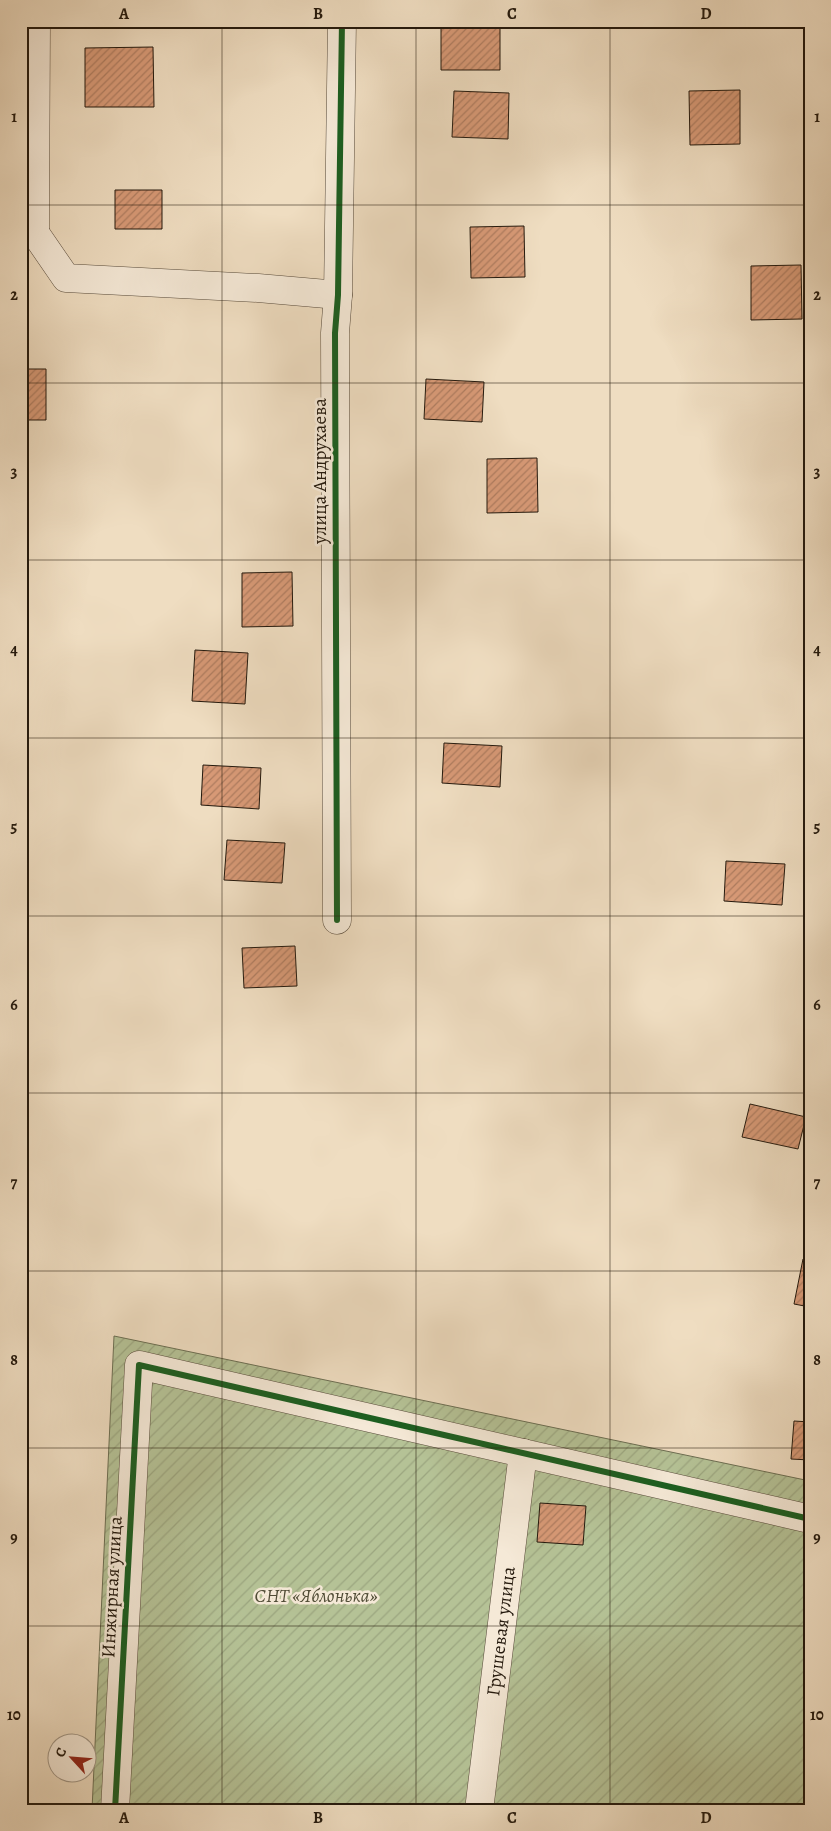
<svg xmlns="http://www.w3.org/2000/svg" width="831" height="1831" viewBox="0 0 831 1831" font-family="Alegreya,serif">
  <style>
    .garden { fill: url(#garden-furrows); stroke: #6c6e52 }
    .building { fill: url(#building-hatch); stroke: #24190d }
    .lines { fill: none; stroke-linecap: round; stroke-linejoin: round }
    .minor-casing { stroke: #574a3a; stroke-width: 29 }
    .minor { stroke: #f5e9d7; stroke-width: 28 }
    .cycleway-casing { stroke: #f5e9d7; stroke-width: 9 }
    .cycleway { stroke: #1b5e20; stroke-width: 6 }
    .grid { fill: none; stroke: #24190d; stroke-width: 1; stroke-opacity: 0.55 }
    .labels { text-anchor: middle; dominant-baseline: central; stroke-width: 5; stroke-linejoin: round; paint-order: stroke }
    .street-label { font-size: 19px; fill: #24190d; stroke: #f5e9d7 }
    .park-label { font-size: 19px; font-style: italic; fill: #504c36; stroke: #f5e9d7 }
    .neatline { fill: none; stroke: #24190d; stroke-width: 2 }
    .grid-label { font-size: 16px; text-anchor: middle; font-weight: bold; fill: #24190d }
  </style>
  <defs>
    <pattern id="garden-furrows" width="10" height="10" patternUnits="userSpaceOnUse" patternTransform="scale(1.25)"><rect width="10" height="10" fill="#b5c296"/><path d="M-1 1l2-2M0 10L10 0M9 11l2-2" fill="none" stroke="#9ca680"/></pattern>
    <pattern id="building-hatch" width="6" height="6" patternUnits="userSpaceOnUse" patternTransform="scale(1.25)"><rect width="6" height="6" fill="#d79976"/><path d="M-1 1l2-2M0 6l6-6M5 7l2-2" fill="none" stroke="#ae7c5f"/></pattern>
  </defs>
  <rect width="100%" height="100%" fill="#efddc1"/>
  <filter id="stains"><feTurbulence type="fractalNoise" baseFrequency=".004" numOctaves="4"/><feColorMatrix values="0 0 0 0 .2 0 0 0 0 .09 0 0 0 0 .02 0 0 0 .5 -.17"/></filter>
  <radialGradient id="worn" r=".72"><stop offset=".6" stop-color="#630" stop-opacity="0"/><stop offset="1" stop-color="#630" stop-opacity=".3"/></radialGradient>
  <path class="garden" d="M114,1336L810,1481V1810H92Z"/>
  <path class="building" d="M441,21H500V70H441Z
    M153,47L154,107H85V48Z
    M740,90V144L690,145L689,91Z
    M454,91L509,93L508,139L452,137Z
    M115,190H162V229H115Z
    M524,226L525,277L471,278L470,227Z
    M801,265L802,319L751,320V266Z
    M21,369H46V420H21Z
    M426,379L484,382L482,422L424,419Z
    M537,458L538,512L487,513V459Z
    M292,572L293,626L242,627V573Z
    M195,650L248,653L245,704L192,701Z
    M444,743L502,746L500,787L442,783Z
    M203,765L261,768L259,809L201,805Z
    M227,840L285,843L282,883L224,880Z
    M726,861L785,864L782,905L724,901Z
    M295,946L297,986L244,988L242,948Z
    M750,1104L806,1117L798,1149L742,1137Z
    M803,1259L810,1261V1307L794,1304Z
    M794,1421L810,1422V1460L791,1459Z
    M540,1503L586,1506L583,1545L537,1542Z"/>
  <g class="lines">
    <defs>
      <g id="minor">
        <path d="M21,233H35L36,21"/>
        <path d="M35,233L66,278L258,288L338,295"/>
        <path d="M337,920L335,333L338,295L342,21"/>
        <path d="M115,1810L139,1365L810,1519"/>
        <path id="s1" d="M479,1810L523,1453"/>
      </g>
    </defs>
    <use href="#minor" class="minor-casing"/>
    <use href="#minor" class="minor"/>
    <defs>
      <path id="cycleway" d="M337,920L335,333L338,295L342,21
        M115,1810L139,1365L810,1519"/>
    </defs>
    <use href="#cycleway" class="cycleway-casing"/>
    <use href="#cycleway" class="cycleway"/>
  </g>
  <path class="grid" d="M222,21V1810M416,21V1810M610,21V1810M21,205H810M21,383H810M21,560H810M21,738H810M21,916H810M21,1093H810M21,1271H810M21,1448H810M21,1626H810"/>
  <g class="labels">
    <g class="street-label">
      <text transform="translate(320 471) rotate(-90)">улица Андрухаева</text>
      <text transform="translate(112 1587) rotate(-87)">Инжирная улица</text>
      <text stroke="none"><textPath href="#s1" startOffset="180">Грушевая улица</textPath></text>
    </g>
    <g class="park-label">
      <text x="316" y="1596">СНТ «Яблонька»</text>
    </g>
  </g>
  <rect width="831" height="1831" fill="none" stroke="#efddc1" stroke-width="55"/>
  <g transform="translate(72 1758) rotate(296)"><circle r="24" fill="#f5e9d7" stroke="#a19686"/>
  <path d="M0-4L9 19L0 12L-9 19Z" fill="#8f2418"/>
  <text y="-8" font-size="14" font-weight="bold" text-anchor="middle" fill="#24190d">С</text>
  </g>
  <rect x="28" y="28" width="776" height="1776" class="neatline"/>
  <g class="grid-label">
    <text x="124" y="19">A</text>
    <text x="318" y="19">B</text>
    <text x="512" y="19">C</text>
    <text x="706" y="19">D</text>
    <text x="14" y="122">1</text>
    <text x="817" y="122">1</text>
    <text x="14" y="300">2</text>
    <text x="817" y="300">2</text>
    <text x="14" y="477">3</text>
    <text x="817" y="477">3</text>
    <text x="14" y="655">4</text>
    <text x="817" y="655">4</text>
    <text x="14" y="832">5</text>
    <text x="817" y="832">5</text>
    <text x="14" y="1010">6</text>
    <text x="817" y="1010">6</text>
    <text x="14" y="1188">7</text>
    <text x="817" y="1188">7</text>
    <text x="14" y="1365">8</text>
    <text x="817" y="1365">8</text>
    <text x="14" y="1543">9</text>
    <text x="817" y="1543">9</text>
    <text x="14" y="1720">10</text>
    <text x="817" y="1720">10</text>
    <text x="124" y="1823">A</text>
    <text x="318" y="1823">B</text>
    <text x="512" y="1823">C</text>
    <text x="706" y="1823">D</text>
  </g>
  <rect width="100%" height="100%" filter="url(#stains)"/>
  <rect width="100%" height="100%" fill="url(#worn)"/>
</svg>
